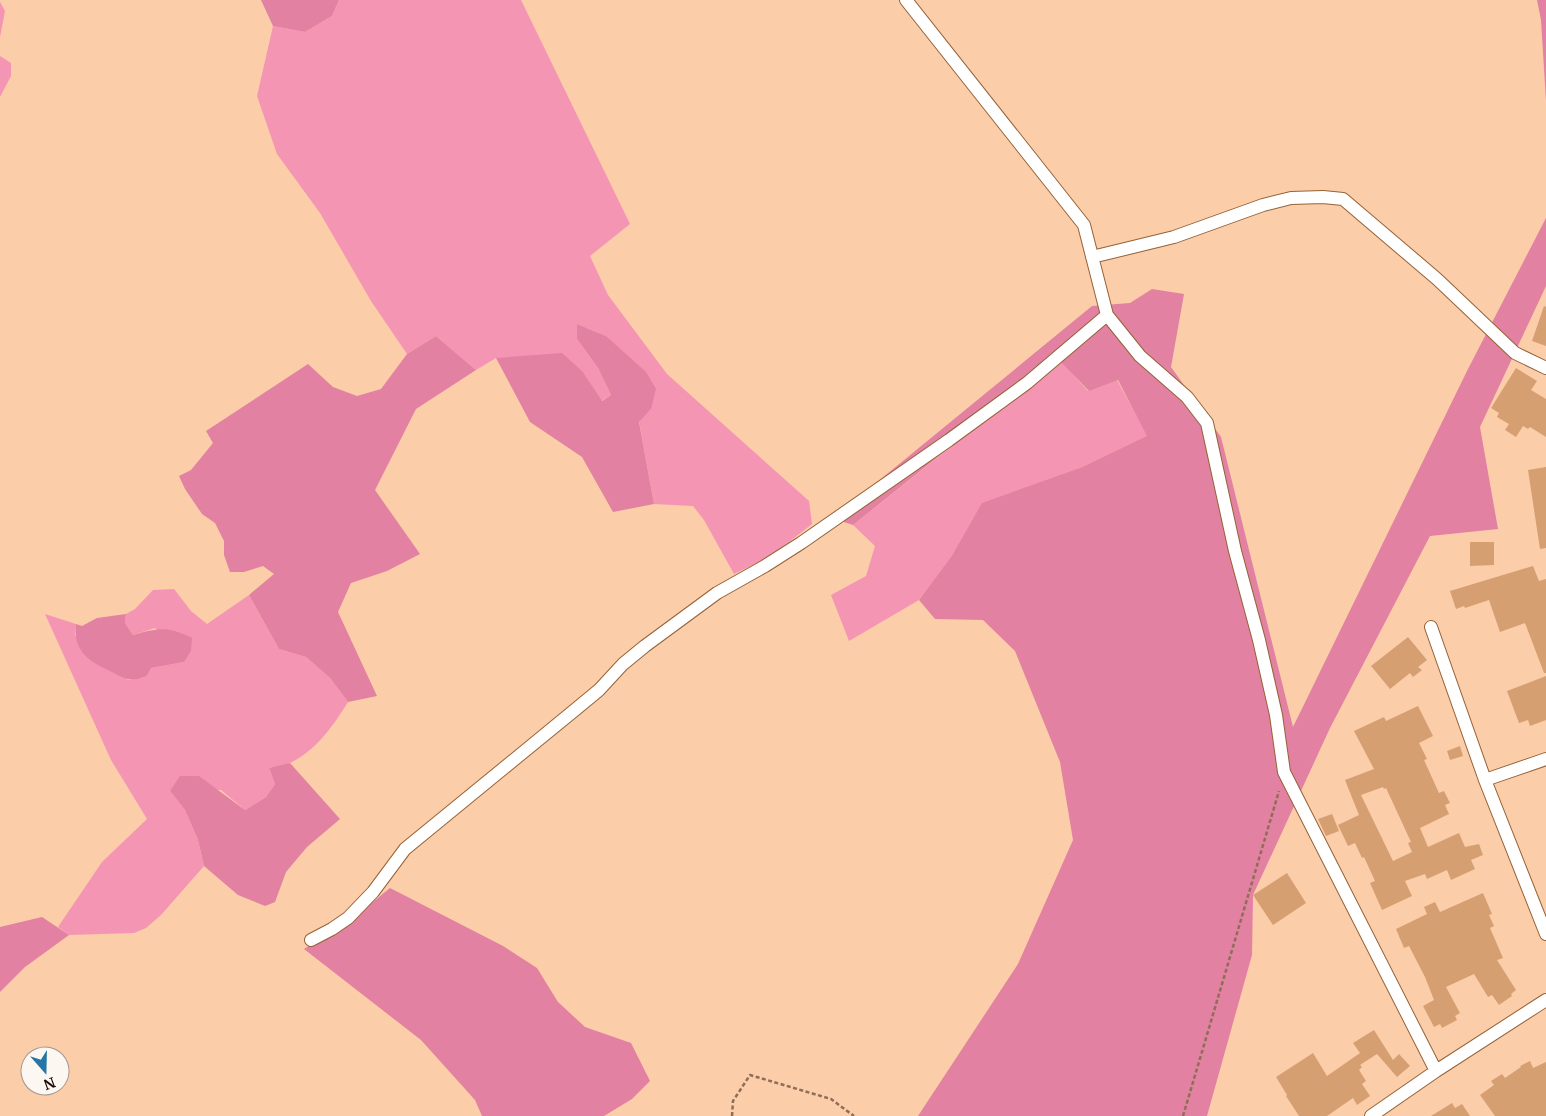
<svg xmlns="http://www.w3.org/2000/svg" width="1546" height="1116" viewBox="0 0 1546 1116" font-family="Merriweather,serif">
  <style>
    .green { fill: #f595b4 }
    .forest { fill: #e281a1 }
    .building { fill: #d69f72; fill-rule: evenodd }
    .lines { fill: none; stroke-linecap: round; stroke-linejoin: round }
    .street-casing { stroke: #956237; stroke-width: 14 }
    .path { stroke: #8f6e58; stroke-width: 2.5; stroke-dasharray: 4 2.5; stroke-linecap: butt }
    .street { stroke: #fff; stroke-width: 12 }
  </style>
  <rect width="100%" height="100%" fill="#fbcda9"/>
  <path class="green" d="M339,0H521L630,224L590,256L608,295L667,374L809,501L812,524L771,556L734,574L704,520L693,506L654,504L639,421L651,409L606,336L577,324V339L598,368L611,395L601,401L583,372L496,358L476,370L436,336L407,354L371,301L320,213L277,154L257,96L273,26L305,32L332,16Z
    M0,2L5,11L0,37Z
    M0,56L11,63V76L0,97Z
    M1060,360L1088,391L1117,380L1148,436L1080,468L953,554L919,600L849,641L831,595L866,576L875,546L853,525Z
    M174,589L191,611L207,624L249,595L279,649L306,657L330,678L348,702C333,726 317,749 292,762C285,766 276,767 269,768L275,784L266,797L245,810L221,790L170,791L185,810L198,840L204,866L161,915L146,928L134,933L69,935L58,927L102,862L147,819L111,760L45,614L76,624L75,635L128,680L139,679L147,676L151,668L184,662L155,628L133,635L125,623L126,614L135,609L153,590Z"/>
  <path class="forest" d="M261,0H339L332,16L305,32L273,26Z
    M1537,0H1546V101L1541,20Z
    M1546,218V286L1480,427L1498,529L1430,536L1330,728L1253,895L1252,955L1207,1116H918L1018,964L1073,840L1060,762L1015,651L983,620L935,619L919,600L953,554L982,503L1080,468L1147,436L1118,380L1089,391L1059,360L853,525L844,522L843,510L1092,306L1130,303L1152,289L1184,294L1171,367L1221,437L1293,727L1468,369Z
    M577,324L606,336L646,372L656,389L651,409L639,422L654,504L613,512L582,457L530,422L496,358L562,353L583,372L602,401L611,395L598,368L577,339Z
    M436,336L476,370L416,409L375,490L420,554L387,571L351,583L338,612L377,696L348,702L330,678L306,657L279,649L249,595L274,574L263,566L244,572H230L224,555V541L215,523L202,514L185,489L179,476L191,470L213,443L206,431L308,364L333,387L357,396L381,389L407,354Z
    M126,614L125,623L133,635C159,628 167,626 192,638L191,651L184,662L151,668L147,676C131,683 125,679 110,671C88,661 73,651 76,624L82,626L97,618Z
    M290,763L340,819L307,847L286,872L275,902L265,906L238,895L204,866L198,840L185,810L170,791L180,776H199L245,810L266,797L275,784L269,768Z
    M390,888L503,946L537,968L558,1002L585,1027L631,1043L650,1081L632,1099L604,1116H482L475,1100L421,1040L304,949L352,919Z
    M42,917L69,935L25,967L0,992V927Z"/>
  <path class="building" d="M1544,306L1546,307V346L1532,341Z
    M1516,368L1537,381L1531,390L1546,399V437L1530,427L1528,429L1523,426L1516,437L1505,430L1509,424L1497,417L1499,413L1491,408Z
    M1546,467V548L1540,549L1528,470Z
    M1470,542H1494V565L1470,566Z
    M1533,566L1539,581L1546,579V673H1544L1525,623L1500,632L1489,600L1465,608L1464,606L1456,609L1450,591Z
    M1408,637L1427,660L1418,667L1422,670L1413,677L1410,673L1390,689L1371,666Z
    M1546,676V720L1530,726L1528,720L1519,723L1507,691Z
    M1418,706L1433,736L1419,743L1427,759L1424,760L1439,793L1444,791L1450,803L1445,805L1449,814L1420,828L1428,847L1459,833L1465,847L1479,844L1483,855L1471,860L1475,869L1451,880L1447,870L1427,879L1425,874L1405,881L1412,896L1382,910L1370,883L1375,881L1364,857L1362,858L1355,843L1348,846L1338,825L1359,815L1345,780L1374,769L1354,731L1384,717L1386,721ZM1383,787L1384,789L1386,788L1411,842L1408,843L1412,852L1393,861L1361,795Z
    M1460,746L1463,756L1450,760L1447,751Z
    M1332,814L1339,831L1326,836L1318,819Z
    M1287,873L1306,903L1273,925L1253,895Z
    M1483,893L1492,914L1489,915L1494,926L1490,928L1503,958L1497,960L1516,990L1511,994L1512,996L1499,1005L1492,995L1488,997L1474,974L1446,987L1460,1013L1455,1016L1457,1020L1442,1028L1440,1024L1434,1027L1423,1006L1434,1000L1425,977L1409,946L1404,948L1396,929L1427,914L1424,907L1435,902L1440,912Z
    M1374,1030L1393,1060L1399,1054L1410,1066L1397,1077L1377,1054L1360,1065L1362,1067L1359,1070L1366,1081L1362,1084L1370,1096L1357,1105L1353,1098L1327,1116H1299L1286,1096L1287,1095L1276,1077L1313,1053L1327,1076L1360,1053L1353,1043Z
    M1530,1061L1533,1068L1546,1062V1116H1495L1480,1095L1494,1085L1491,1081L1502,1074L1505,1078L1521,1067L1520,1066Z
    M1452,1103L1455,1108L1462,1104L1470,1116H1431Z"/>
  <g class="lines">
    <defs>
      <path id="street" d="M906,0L1084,225L1107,315L1140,356L1187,397L1207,423L1235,551L1259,640L1276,715L1284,772L1436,1071
        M1092,257L1174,237L1263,205L1291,198L1323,197L1343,199L1437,279L1515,353L1546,368
        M1431,627L1485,780L1546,934
        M1485,780L1546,759
        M311,940L332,929L348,918L373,892L405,849L576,709L599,690L623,664L645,646L717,593L765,566L801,543L949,440L1027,383L1107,315
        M1371,1116L1436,1071L1546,1000"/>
    </defs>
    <use href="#street" class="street-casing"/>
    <path class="path" d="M732,1116L733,1101L750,1075L831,1099L854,1116
      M1183,1116L1279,791"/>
    <use href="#street" class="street"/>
  </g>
  <g transform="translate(45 1071) rotate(160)"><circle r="24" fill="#fdf7f2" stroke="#a39791"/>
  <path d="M0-4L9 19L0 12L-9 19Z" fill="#2376a6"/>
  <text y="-8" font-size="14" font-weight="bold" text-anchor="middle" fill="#1b0800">N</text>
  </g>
</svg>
